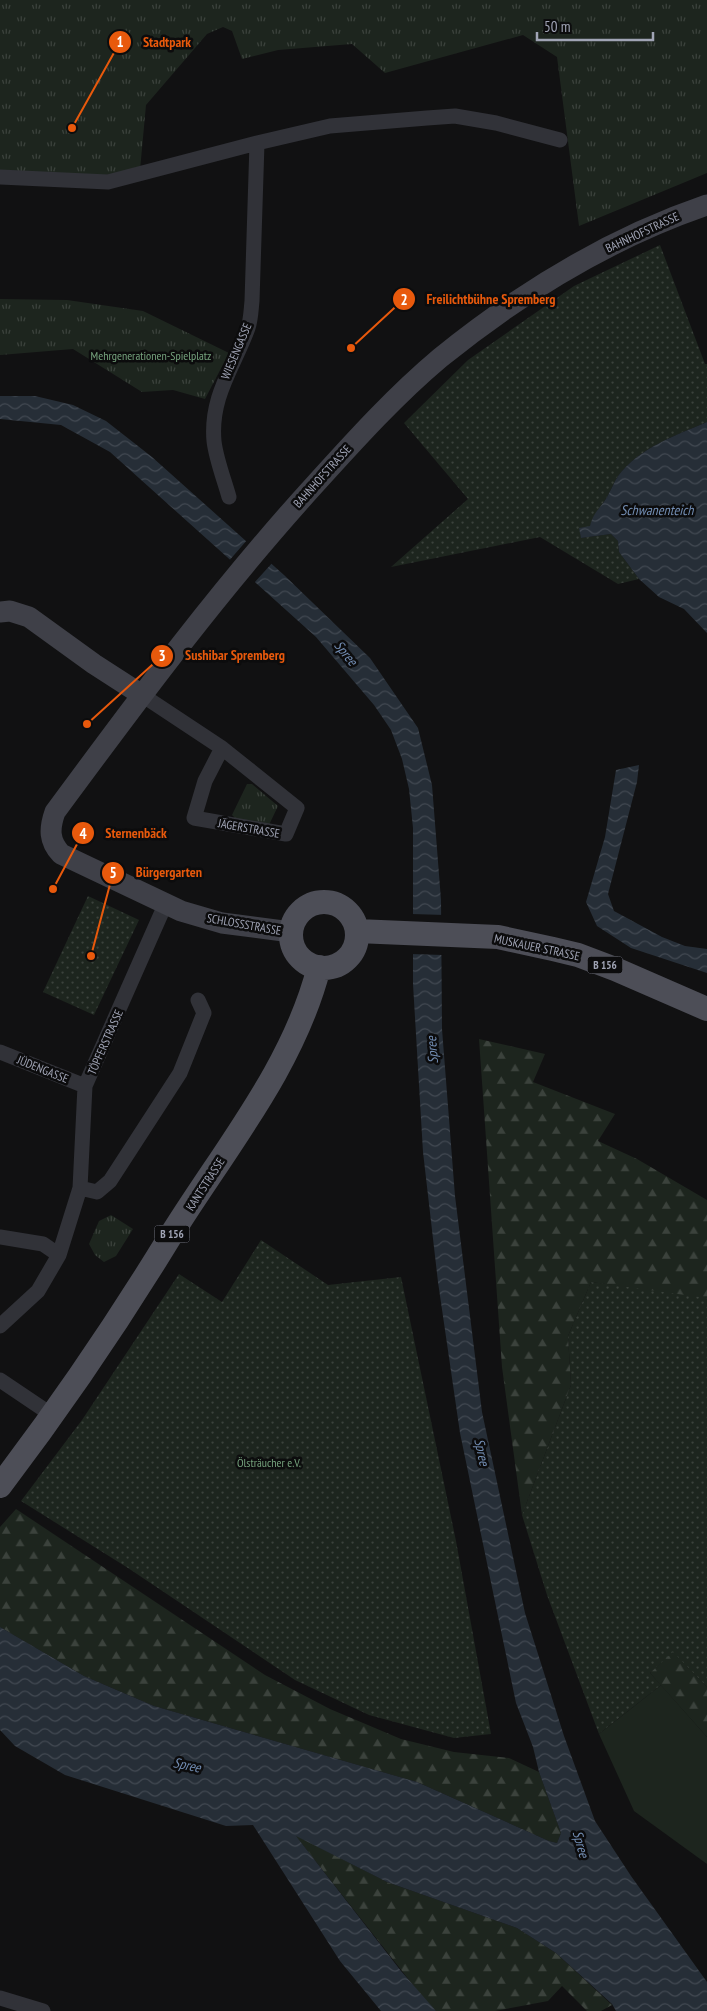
<svg xmlns="http://www.w3.org/2000/svg" width="707" height="2011" viewBox="0 0 707 2011" font-family="'PT Sans Narrow',sans-serif">
  <style>
    .grass { fill: url(#grass-dots) }
    .forest { fill: url(#forest-firs) }
    .park { fill: url(#park-tufts) }
    .pitch { fill: #1d251e }
    .water { fill: url(#water-waves) }
    .pier { fill: #111112 }
    .lines { fill: none; stroke-linecap: round; stroke-linejoin: round }
    .street { stroke: #313238; stroke-width: 15 }
    .secondary { stroke: #3f4048; stroke-width: 21 }
    .primary { stroke: #4d4e57; stroke-width: 24 }
    .labels { text-anchor: middle; dominant-baseline: central; stroke-width: 5; stroke-linejoin: round; paint-order: stroke }
    .shield { fill: #0c0c0d; stroke: #747683; stroke-width: 1 }
    .shield-label { font-size: 11px; font-weight: bold; fill: #a0a4b5 }
    .street-label { font-size: 12px; fill: #a0a4b5; stroke: #0c0c0d }
    .park-label { font-size: 12px; fill: #75a27d; stroke: #0c0c0d }
    .water-label { font-size: 14px; font-style: italic; fill: #738eb4; stroke: #0c0c0d }
    .leader { fill: none; stroke: #e8590c; stroke-width: 2 }
    .callout-dot { fill: #e8590c; stroke: #0c0c0d; stroke-width: 2 }
    .mark-label { font-size: 15px; text-anchor: middle; font-weight: bold; fill: #fff }
    .callout-label { font-size: 14px; text-anchor: middle; font-weight: bold; fill: #e8590c; stroke: #0c0c0d; stroke-width: 5; stroke-linejoin: round; paint-order: stroke }
  </style>
  <defs>
    <pattern id="grass-dots" width="8" height="8" patternUnits="userSpaceOnUse" patternTransform="scale(1.25)"><rect width="8" height="8" fill="#1d251e"/><path d="M2 2h.1M6 6h.1" fill="none" stroke="#3b423c" stroke-width="1.8" stroke-linecap="round"/></pattern>
    <pattern id="forest-firs" width="22" height="20" patternUnits="userSpaceOnUse" patternTransform="scale(1.25)"><rect width="22" height="20" fill="#1d251e"/><path d="M5 1l3.5 6h-7zM16 11l3.5 6h-7z" fill="#3b423c"/></pattern>
    <pattern id="park-tufts" width="24" height="20" patternUnits="userSpaceOnUse" patternTransform="scale(1.25)"><rect width="24" height="20" fill="#1d251e"/><path d="M3 7l-1-3M5 7V3M7 7l1-3M15 17l-1-3M17 17v-4M19 17l1-3" fill="none" stroke="#3b423c"/></pattern>
    <pattern id="water-waves" width="16" height="10" patternUnits="userSpaceOnUse" patternTransform="scale(1.25)"><rect width="16" height="10" fill="#262e37"/><path d="M0 5q4-4 8 0t8 0" fill="none" stroke="#424952"/></pattern>
  </defs>
  <rect width="100%" height="100%" fill="#111112"/>
  <path class="grass" d="M660,245L705,364H707V422C676,435 639,448 618,476C614,482 611,490 607,497C600,508 594,513 590,527L580,528L581,538L611,534L618,541L619,552L639,579L618,584L540,537L391,567L468,499L404,423L468,360L574,286Z
    M88,896L139,920L94,1015L43,992Z
    M261,1240L328,1285L401,1277L456,1541L491,1734L454,1738L369,1715L295,1680L128,1568L21,1501L82,1420L179,1274L222,1302Z
    M591,1282L707,1296V1687L673,1653L650,1673L661,1685L599,1734L547,1595L522,1515L571,1385L568,1336Z"/>
  <path class="forest" d="M479,1039L545,1054L533,1082L615,1114L598,1141L637,1159L707,1200V1298L591,1282L568,1336L571,1385L522,1515L502,1367Z
    M16,1509L265,1675L330,1709L401,1739L454,1752L509,1758L539,1772L561,1833L557,1843L549,1841L417,1782L154,1706L84,1676L0,1627V1527Z
    M673,1652L707,1687V1737L650,1673Z
    M295,1835L387,1882L517,1928L556,1953L612,2005L601,2011H587L562,1986L548,2001L495,2011H436L428,2004Z"/>
  <path class="park" d="M0,0H707V173L579,226L557,57L523,35L385,73L352,44L278,50L242,59L232,31L223,27L207,34L146,105L140,170L107,179L0,173Z
    M0,299L67,300L143,311L229,353L205,399L173,390L142,392L73,349L0,355Z
    M247,784H252L278,806L269,825L236,819L232,815Z
    M111,1215L133,1229L116,1256L104,1262L95,1255L89,1244L99,1221Z"/>
  <path class="pitch" d="M661,1685L707,1737V1864L634,1811L599,1734Z"/>
  <path class="water" d="M0,396H35L73,405L106,421L152,457L284,575L370,658L418,728L432,785L441,900L442,1029L455,1196L482,1412L525,1613L564,1736L595,1821L631,1876L707,1982V2011H616L612,2004L556,1953L517,1928L387,1882L296,1836L401,1971L436,2011H381L340,1961L253,1825L226,1826L65,1775L15,1746L0,1730V1627L84,1676L154,1706L417,1782L549,1841L557,1843L561,1833L539,1772L533,1747L516,1703L460,1433L438,1282L423,1152L413,984V828L409,789L402,759L391,730L374,705L316,637L110,452L61,425L0,419Z
    M707,422V633L684,609L659,597L639,579L619,552L618,541L611,534L581,538L579,528L590,526C594,511 600,509 607,497C611,490 614,482 618,476C639,448 676,435 707,422Z
    M639,765L637,782L608,894L614,911L662,937L685,946L707,949V973L631,948L597,926L586,902L605,837L616,770Z"/>
  <path class="pier" d="M248,539L273,562L253,584L228,562Z
    M411,914L444,915V955L411,954Z"/>
  <g class="lines">
    <path class="street" d="M0,177L108,182L257,143L330,126L427,118L455,116L496,123L560,140
      M229,497C224,479 216,459 214,441C210,396 234,367 248,328C251,319 251,310 252,301L257,143
      M142,695L222,748L297,808L286,834L194,818L205,781L222,748
      M0,1052L85,1086
      M80,1188L97,1192L110,1181L180,1073L204,1013L198,1000
      M0,1237L43,1244L59,1255
      M0,1326L38,1291L59,1255L80,1188L85,1086L165,905
      M0,1380L52,1415
      M0,1998L43,2011"/>
    <path class="secondary" d="M0,612L10,611L29,617L94,664L142,695
      M291,932L222,923L181,911L61,854C49,841 49,829 55,812C139,698 223,585 318,481C357,438 396,395 440,358C519,294 610,238 707,205"/>
    <path class="primary" d="M291 935a33 33 0 1 1 66 0a33 33 0 1 1-66 0Z
      M357,931L498,937L553,949L578,955L615,969L707,1009
      M0,1486C60,1407 116,1325 168,1240C222,1152 293,1069 319,967"/>
  </g>
  <g class="labels">
    <g class="shield">
      <rect x="587.5" y="956.5" width="35" height="17" rx="4"/>
      <rect x="154.5" y="1225.5" width="35" height="17" rx="4"/>
    </g>
    <g class="shield-label">
      <text x="605" y="965">B 156</text>
      <text x="172" y="1234">B 156</text>
    </g>
    <g class="street-label">
      <text transform="translate(642 232) rotate(-25)">BAHNHOFSTRASSE</text>
      <text transform="translate(236 351) rotate(-67)">WIESENGASSE</text>
      <text transform="translate(322 476) rotate(-48)">BAHNHOFSTRASSE</text>
      <text transform="translate(249 828) rotate(10)">JÄGERSTRASSE</text>
      <text transform="translate(244 924) rotate(10)">SCHLOSSSTRASSE</text>
      <text transform="translate(537 947) rotate(12)">MUSKAUER STRASSE</text>
      <text transform="translate(105 1042) rotate(-66)">TÖPFERSTRASSE</text>
      <text transform="translate(43 1069) rotate(22)">JÜDENGASSE</text>
      <text transform="translate(205 1184) rotate(-57)">KANTSTRASSE</text>
    </g>
    <g class="park-label">
      <text x="151" y="355">Mehrgenerationen-Spielplatz</text>
      <text x="269" y="1462">Ölsträucher e.V.</text>
    </g>
    <g class="water-label">
      <text x="657" y="510">Schwanenteich</text>
      <text transform="translate(346 653) rotate(51)">Spree</text>
      <text transform="translate(432 1050) rotate(-94)">Spree</text>
      <text transform="translate(482 1452) rotate(78)">Spree</text>
      <text transform="translate(187 1765) rotate(12)">Spree</text>
      <text transform="translate(581 1844) rotate(74)">Spree</text>
    </g>
  </g>
  <path class="leader" d="M72 128L120 42M351 348L404 299M87 724L162 656M53 889L83 833M91 956L113 873"/>
  <g class="callout-dot">
    <circle cx="72" cy="128" r="5"/>
    <circle cx="351" cy="348" r="5"/>
    <circle cx="87" cy="724" r="5"/>
    <circle cx="53" cy="889" r="5"/>
    <circle cx="91" cy="956" r="5"/>
    <circle cx="120" cy="42" r="12"/>
    <circle cx="404" cy="299" r="12"/>
    <circle cx="162" cy="656" r="12"/>
    <circle cx="83" cy="833" r="12"/>
    <circle cx="113" cy="873" r="12"/>
  </g>
  <g class="mark-label">
    <text x="120" y="47">1</text>
    <text x="404" y="305">2</text>
    <text x="162" y="661">3</text>
    <text x="83" y="839">4</text>
    <text x="113" y="878">5</text>
  </g>
  <g class="callout-label">
    <text x="167" y="47">Stadtpark</text>
    <text x="491" y="304">Freilichtbühne Spremberg</text>
    <text x="235" y="660">Sushibar Spremberg</text>
    <text x="136" y="838">Sternenbäck</text>
    <text x="169" y="877">Bürgergarten</text>
  </g>
  <path d="M537 32v8h116v-8" fill="none" stroke="#a0a4b5" stroke-width="2.5"/>
  <text x="544" y="32" font-size="15" fill="#a0a4b5" stroke="#0c0c0d" stroke-width="4" paint-order="stroke">50 m</text>
</svg>
